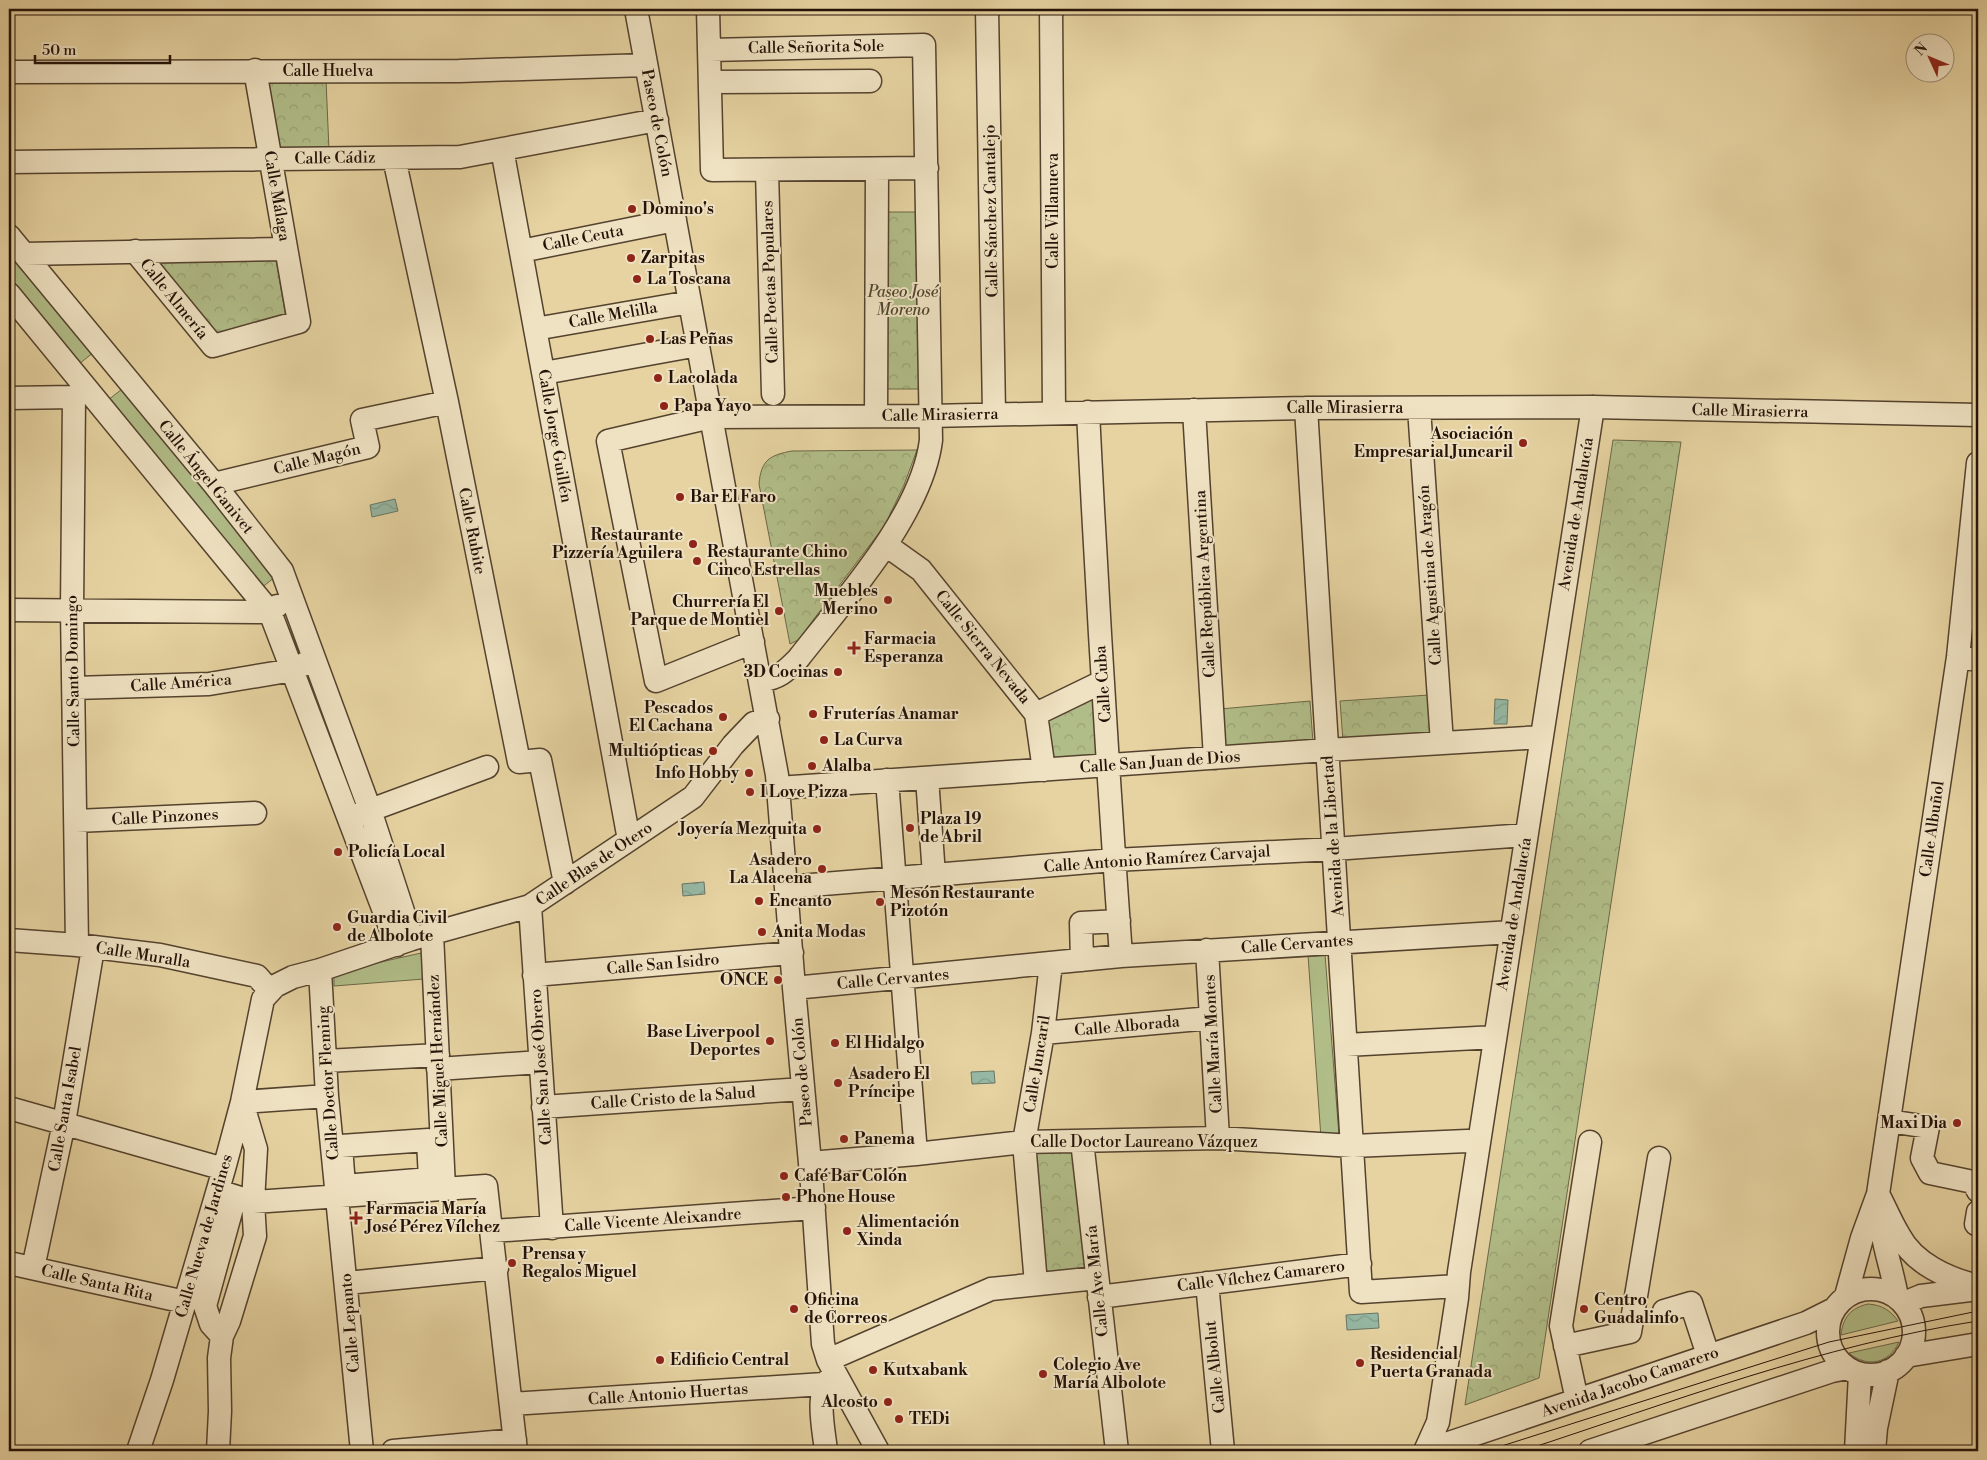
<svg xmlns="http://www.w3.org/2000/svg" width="1987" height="1460" viewBox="0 0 1987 1460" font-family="'Libre Bodoni',serif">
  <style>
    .green { fill: #b1bd88; stroke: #6a6848 }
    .park { fill: url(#park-crowns); stroke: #6a6848 }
    .water { fill: url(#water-waves); stroke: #687666 }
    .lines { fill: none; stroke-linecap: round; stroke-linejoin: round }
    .minor-casing { stroke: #54422e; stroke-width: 25 }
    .minor { stroke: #efe2c2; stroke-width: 22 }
    .tram { stroke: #241208; stroke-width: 1 }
    .poi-dot { fill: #8f2418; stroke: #efe2c2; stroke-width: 2 }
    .labels { text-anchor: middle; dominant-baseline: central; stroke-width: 4; stroke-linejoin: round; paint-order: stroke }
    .street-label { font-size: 16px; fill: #241208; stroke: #efe2c2 }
    .poi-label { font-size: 16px; font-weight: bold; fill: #241208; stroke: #efe2c2; text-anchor: start }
    .park-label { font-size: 16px; font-style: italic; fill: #4e452e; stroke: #efe2c2 }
  </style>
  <defs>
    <pattern id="park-crowns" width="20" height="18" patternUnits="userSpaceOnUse" patternTransform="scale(1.25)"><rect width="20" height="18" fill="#b1bd88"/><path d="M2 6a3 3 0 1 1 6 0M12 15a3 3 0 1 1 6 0" fill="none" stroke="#98a174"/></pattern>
    <pattern id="water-waves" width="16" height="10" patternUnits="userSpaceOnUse" patternTransform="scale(1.25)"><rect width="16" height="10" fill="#96b8a4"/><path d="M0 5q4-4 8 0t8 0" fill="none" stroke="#819d8c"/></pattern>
  </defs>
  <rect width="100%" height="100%" fill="#e6d3a1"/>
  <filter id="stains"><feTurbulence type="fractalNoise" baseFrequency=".004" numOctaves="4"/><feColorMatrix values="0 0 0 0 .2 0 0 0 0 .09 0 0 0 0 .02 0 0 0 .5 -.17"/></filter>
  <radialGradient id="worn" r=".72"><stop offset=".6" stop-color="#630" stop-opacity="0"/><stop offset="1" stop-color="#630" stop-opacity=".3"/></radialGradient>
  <path class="green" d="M9,248L94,352L79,364L9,277Z
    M122,389L275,577L260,589L107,401Z
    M421,953L424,979L334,986V975L341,971Z
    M1325,954L1339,1136L1321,1138L1308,955Z
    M1868,1304C1882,1305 1890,1310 1898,1321L1841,1335C1843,1317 1851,1308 1868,1304Z
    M1899,1342C1889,1364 1867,1368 1849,1353Z"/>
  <path class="park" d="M326,80L329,150H278L269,82Z
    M882,212H924L923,389H881Z
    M276,260L286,318L215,334L157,262Z
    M1613,440L1681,442L1539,1378L1465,1405Z
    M917,450L904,485L885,525L798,640L790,644L759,484C761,460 770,455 792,451Z
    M1096,694L1098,759L1052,762L1046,716Z
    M1429,695L1431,735L1343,741L1340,701Z
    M1310,701L1313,743L1223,751L1220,709Z
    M1073,1149L1087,1269L1045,1273L1035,1152Z"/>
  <path class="water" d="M395,499L398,511L372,517L370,505Z
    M1495,699L1508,700L1507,724H1494Z
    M704,882L705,894L683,896L682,884Z
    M994,1071L995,1083L972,1084L971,1072Z
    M1378,1313L1379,1328L1347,1330L1346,1315Z"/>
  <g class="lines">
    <defs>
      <path id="minor" d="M636,9L777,775L794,988L812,1185L823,1344L828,1360L878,1451
        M708,9L712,170L927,168
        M987,9L994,413
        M1051,9L1054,412
        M709,50L924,45L931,440C922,515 844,600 798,659C785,672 779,678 760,681
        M9,72L459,71L646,65
        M710,82L870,81
        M502,149L629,840
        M394,158L447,402L519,762L540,760L565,883
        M9,162L460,157L657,120
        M767,171L773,394
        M9,236L214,484L282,571L370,810L412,939
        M135,251L213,346L299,322L255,70
        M521,251L675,220
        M24,254L286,249
        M9,294L270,612L397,945
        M535,329L690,302
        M544,373L698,345
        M74,397L72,610L77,945
        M9,398L74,397
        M1306,408L1361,1292L1457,1286
        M1419,408L1442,743
        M1194,410L1215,758
        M1088,412C1097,594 1108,775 1121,956
        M876,416L877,169
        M214,484L368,447L362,420L447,402
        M886,545L921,570L1036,714L1044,770
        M9,610L270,612L277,606
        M753,642L656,681L608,441L711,417L929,416L1306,408L1593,407L1978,415
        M1958,657L1978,660
        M74,688L209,684L293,670L306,663
        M1036,714L1102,682
        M927,778L934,875
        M887,780L916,1154
        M778,788L1327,750L1542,737
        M357,815L487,767
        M76,821L255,813
        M787,887L1114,860L1334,849L1526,835
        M530,906L552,1228
        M432,934L444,1188
        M9,940L77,945L160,955L257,976L270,991
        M1207,950L1218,1138
        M1082,960L1081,923L1119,921
        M320,970L327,1096L362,1451
        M534,975L792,953
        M794,988L1121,956L1512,932
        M1043,1033L1211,1018
        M1346,1045L1495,1037
        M326,1061L438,1055
        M438,1069L540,1062
        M543,1107L803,1089
        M9,1108L224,1169
        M1889,1121L1928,1127L1922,1158L1930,1173L1973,1182L1978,1191
        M428,1140L430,1179L344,1186L341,1146Z
        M1082,1141L1117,1451
        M810,1163L916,1154L1024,1142L1218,1138L1353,1146L1467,1141L1479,1142
        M218,1191L253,1202L486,1186L516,1451
        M1878,1194C1885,1207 1891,1222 1899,1235C1914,1264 1949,1279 1978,1286
        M1879,1210C1881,1240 1892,1268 1897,1297
        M1978,1212L1976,1224L1978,1225
        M493,1231L814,1208
        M9,1263L185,1302
        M33,1268L64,1123L93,948
        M347,1283L497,1268
        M1207,1283L1223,1451
        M1036,1284L1024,1142L1043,1033L1051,963
        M1828 1332a43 43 0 1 1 86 0a43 43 0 1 1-86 0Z
        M1846,1296L1862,1238L1878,1194L1958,657L1978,463
        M1099,1297L1360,1264
        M1904,1303L1921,1296L1978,1289
        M1664,1311L1691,1303L1708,1355
        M222,1336L211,1324L205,1306L235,1197
        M1565,1346L1630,1332L1659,1158
        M1906,1356L1978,1344
        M828,1360L991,1289L1097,1278
        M1577,1400L1561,1326L1590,1142
        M511,1404L824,1384
        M138,1451L162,1380L224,1169L242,1102L263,999L275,986L293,977L320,970L412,939L530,906L693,797L733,745L754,723L768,719
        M218,1451L220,1411L219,1358L222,1336L229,1321L255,1236L253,1202L256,1149L242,1102L327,1096
        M393,1451L515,1440
        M826,1451C824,1429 813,1388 835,1374
        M1425,1451L1438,1422L1457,1298L1459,1272L1593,407
        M1425,1451L1806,1323L1834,1309
        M1590,1451L1832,1371L1847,1368
        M1856,1451L1860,1374
        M1874,1451L1876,1428L1888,1371"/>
    </defs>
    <use href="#minor" class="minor-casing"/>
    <use href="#minor" class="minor"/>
    <path class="tram" d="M1486,1451L1829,1342L1978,1311
      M1522,1451C1672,1402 1822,1345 1978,1321"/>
  </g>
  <g class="poi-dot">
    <circle cx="632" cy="209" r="5"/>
    <circle cx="631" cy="258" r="5"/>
    <circle cx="637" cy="279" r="5"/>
    <circle cx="650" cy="339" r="5"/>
    <circle cx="658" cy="378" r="5"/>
    <circle cx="664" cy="406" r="5"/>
    <circle cx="1523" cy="443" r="5"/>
    <circle cx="680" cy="497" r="5"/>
    <circle cx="693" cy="544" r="5"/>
    <circle cx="697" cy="561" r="5"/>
    <circle cx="888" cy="600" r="5"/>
    <circle cx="779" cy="611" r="5"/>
    <path d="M851.5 640.5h5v5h5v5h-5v5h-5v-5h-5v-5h5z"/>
    <circle cx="838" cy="672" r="5"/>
    <circle cx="813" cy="714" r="5"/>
    <circle cx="723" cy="717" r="5"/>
    <circle cx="824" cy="740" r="5"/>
    <circle cx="713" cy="751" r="5"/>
    <circle cx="812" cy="766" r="5"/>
    <circle cx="749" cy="773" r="5"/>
    <circle cx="750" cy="792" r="5"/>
    <circle cx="910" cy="828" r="5"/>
    <circle cx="817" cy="829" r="5"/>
    <circle cx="338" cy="852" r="5"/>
    <circle cx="822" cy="869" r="5"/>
    <circle cx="759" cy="901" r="5"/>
    <circle cx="880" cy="902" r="5"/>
    <circle cx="337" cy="927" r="5"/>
    <circle cx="762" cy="932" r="5"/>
    <circle cx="778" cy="980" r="5"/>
    <circle cx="770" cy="1041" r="5"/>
    <circle cx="835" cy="1043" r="5"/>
    <circle cx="838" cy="1083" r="5"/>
    <circle cx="1957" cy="1123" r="5"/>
    <circle cx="844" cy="1139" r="5"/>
    <circle cx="784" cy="1176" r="5"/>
    <circle cx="786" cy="1197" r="5"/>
    <path d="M353.5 1210.5h5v5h5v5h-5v5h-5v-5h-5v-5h5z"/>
    <circle cx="847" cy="1231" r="5"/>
    <circle cx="512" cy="1263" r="5"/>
    <circle cx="794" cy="1309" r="5"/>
    <circle cx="1584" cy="1309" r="5"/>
    <circle cx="660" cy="1360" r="5"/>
    <circle cx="1360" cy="1363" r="5"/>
    <circle cx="873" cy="1370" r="5"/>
    <circle cx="1043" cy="1374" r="5"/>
    <circle cx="888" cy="1402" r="5"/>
    <circle cx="899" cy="1419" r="5"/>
  </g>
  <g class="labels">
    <g class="street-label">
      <text transform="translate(816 47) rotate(-1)">Calle Señorita Sole</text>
      <text x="328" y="71">Calle Huelva</text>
      <text transform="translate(657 123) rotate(79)">Paseo de Colón</text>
      <text transform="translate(335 158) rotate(-1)">Calle Cádiz</text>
      <text transform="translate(277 196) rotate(80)">Calle Málaga</text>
      <text transform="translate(991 211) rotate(-91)">Calle Sánchez Cantalejo</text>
      <text transform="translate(1053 211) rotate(-90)">Calle Villanueva</text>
      <text transform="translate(583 238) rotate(-11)">Calle Ceuta</text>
      <text transform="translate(770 282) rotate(-92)">Calle Poetas Populares</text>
      <text transform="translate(174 299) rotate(51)">Calle Almería</text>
      <text transform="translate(613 315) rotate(-10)">Calle Melilla</text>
      <text x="1345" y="408">Calle Mirasierra</text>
      <text transform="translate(1750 411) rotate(1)">Calle Mirasierra</text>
      <text transform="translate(940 415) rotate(-1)">Calle Mirasierra</text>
      <text transform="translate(555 436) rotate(80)">Calle Jorge Guillén</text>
      <text transform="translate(317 459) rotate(-14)">Calle Magón</text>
      <text transform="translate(206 477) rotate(51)">Calle Ángel Ganivet</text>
      <text transform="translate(1576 514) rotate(-81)">Avenida de Andalucía</text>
      <text transform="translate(472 531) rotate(79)">Calle Rubite</text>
      <text transform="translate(1430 575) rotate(-94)">Calle Agustina de Aragón</text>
      <text transform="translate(1205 584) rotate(-93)">Calle República Argentina</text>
      <text transform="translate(983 647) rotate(51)">Calle Sierra Nevada</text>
      <text transform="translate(73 671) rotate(-91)">Calle Santo Domingo</text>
      <text transform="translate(181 683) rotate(-4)">Calle América</text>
      <text transform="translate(1103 684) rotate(-94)">Calle Cuba</text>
      <text transform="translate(1160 762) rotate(-4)">Calle San Juan de Dios</text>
      <text transform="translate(165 817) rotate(-3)">Calle Pinzones</text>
      <text transform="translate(1932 829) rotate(-82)">Calle Albuñol</text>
      <text transform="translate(1333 836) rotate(-94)">Avenida de la Libertad</text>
      <text transform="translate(1157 859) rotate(-4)">Calle Antonio Ramírez Carvajal</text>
      <text transform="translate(594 864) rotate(-34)">Calle Blas de Otero</text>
      <text transform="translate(1514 914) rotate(-81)">Avenida de Andalucía</text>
      <text transform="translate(1297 944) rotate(-4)">Calle Cervantes</text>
      <text transform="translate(143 955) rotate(9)">Calle Muralla</text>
      <text transform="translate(663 964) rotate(-5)">Calle San Isidro</text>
      <text transform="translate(893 979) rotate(-5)">Calle Cervantes</text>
      <text transform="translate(1127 1026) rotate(-5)">Calle Alborada</text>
      <text transform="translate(1213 1044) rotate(-93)">Calle María Montes</text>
      <text transform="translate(438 1061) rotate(-93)">Calle Miguel Hernández</text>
      <text transform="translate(1037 1064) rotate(-81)">Calle Juncaril</text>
      <text transform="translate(541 1067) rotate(-94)">Calle San José Obrero</text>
      <text transform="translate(802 1072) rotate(-95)">Paseo de Colón</text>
      <text transform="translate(328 1083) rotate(-94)">Calle Doctor Fleming</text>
      <text transform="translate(673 1098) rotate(-4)">Calle Cristo de la Salud</text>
      <text transform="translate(65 1109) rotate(-80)">Calle Santa Isabel</text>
      <text x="1144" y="1142">Calle Doctor Laureano Vázquez</text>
      <text transform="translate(653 1220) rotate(-4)">Calle Vicente Aleixandre</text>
      <text transform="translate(204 1236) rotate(-74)">Calle Nueva de Jardines</text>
      <text transform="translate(1261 1276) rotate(-7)">Calle Vílchez Camarero</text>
      <text transform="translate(1097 1281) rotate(-96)">Calle Ave María</text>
      <text transform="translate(97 1283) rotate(13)">Calle Santa Rita</text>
      <text transform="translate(350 1323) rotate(-95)">Calle Lepanto</text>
      <text transform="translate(1215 1367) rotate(-96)">Calle Albolut</text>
      <text transform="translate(1630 1382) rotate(-19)">Avenida Jacobo Camarero</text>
      <text transform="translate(668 1394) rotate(-4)">Calle Antonio Huertas</text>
    </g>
    <g class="poi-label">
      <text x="642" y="209">Domino's</text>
      <text x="641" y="258">Zarpitas</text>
      <text x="647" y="279">La Toscana</text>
      <text x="660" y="339">Las Peñas</text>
      <text x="668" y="378">Lacolada</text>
      <text x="674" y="406">Papa Yayo</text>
      <text x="1513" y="434" text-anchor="end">Asociación<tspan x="1513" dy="18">Empresarial Juncaril</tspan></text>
      <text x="690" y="497">Bar El Faro</text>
      <text x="683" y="535" text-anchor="end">Restaurante<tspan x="683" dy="18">Pizzería Aguilera</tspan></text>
      <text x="707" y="552">Restaurante Chino<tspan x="707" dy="18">Cinco Estrellas</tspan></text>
      <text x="878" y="591" text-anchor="end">Muebles<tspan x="878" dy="18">Merino</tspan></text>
      <text x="769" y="602" text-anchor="end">Churrería El<tspan x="769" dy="18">Parque de Montiel</tspan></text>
      <text x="864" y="639">Farmacia<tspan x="864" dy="18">Esperanza</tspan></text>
      <text x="828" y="672" text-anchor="end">3D Cocinas</text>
      <text x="713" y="708" text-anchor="end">Pescados<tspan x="713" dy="18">El Cachana</tspan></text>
      <text x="823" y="714">Fruterías Anamar</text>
      <text x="834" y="740">La Curva</text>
      <text x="703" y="751" text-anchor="end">Multiópticas</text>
      <text x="822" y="766">Alalba</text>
      <text x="739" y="773" text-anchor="end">Info Hobby</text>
      <text x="760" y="792">I Love Pizza</text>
      <text x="920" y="819">Plaza 19<tspan x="920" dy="18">de Abril</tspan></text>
      <text x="807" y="829" text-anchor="end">Joyería Mezquita</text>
      <text x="348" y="852">Policía Local</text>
      <text x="812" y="860" text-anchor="end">Asadero<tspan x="812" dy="18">La Alacena</tspan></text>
      <text x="890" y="893">Mesón Restaurante<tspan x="890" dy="18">Pizotón</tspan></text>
      <text x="769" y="901">Encanto</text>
      <text x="347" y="918">Guardia Civil<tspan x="347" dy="18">de Albolote</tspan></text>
      <text x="772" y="932">Anita Modas</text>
      <text x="768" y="980" text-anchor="end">ONCE</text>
      <text x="760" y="1032" text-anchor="end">Base Liverpool<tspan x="760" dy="18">Deportes</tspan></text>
      <text x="845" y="1043">El Hidalgo</text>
      <text x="848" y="1074">Asadero El<tspan x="848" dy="18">Príncipe</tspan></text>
      <text x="1947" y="1123" text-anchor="end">Maxi Dia</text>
      <text x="854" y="1139">Panema</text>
      <text x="794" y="1176">Café Bar Colón</text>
      <text x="796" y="1197">Phone House</text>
      <text x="366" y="1209">Farmacia María<tspan x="366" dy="18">José Pérez Vílchez</tspan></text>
      <text x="857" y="1222">Alimentación<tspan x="857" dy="18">Xinda</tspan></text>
      <text x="522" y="1254">Prensa y<tspan x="522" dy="18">Regalos Miguel</tspan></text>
      <text x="804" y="1300">Oficina<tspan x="804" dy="18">de Correos</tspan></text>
      <text x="1594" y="1300">Centro<tspan x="1594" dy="18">Guadalinfo</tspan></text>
      <text x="1370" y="1354">Residencial<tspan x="1370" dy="18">Puerta Granada</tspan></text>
      <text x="670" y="1360">Edificio Central</text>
      <text x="1053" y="1365">Colegio Ave<tspan x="1053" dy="18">María Albolote</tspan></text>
      <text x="883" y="1370">Kutxabank</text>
      <text x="878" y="1402" text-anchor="end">Alcosto</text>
      <text x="909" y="1419">TEDi</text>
    </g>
    <g class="park-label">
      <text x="903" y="292">Paseo José<tspan x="903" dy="18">Moreno</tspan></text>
    </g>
  </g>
  <rect width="1987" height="1460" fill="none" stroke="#e6d3a1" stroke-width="30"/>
  <rect x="10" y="10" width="1967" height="1440" fill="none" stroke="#241208" stroke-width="2.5"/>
  <rect x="15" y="15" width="1957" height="1430" fill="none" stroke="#241208"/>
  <g transform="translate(1930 58) rotate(314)"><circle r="24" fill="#efe2c2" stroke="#9e8f78"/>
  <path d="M0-4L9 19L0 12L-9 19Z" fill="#8f2418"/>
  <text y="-8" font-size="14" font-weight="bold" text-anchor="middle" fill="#241208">N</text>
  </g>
  <path d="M35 55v8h135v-8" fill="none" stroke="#241208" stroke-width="2.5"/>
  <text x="42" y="55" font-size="15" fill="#241208" stroke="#efe2c2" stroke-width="4" paint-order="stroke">50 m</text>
  <rect width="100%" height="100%" filter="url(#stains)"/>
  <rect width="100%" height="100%" fill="url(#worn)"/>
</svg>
